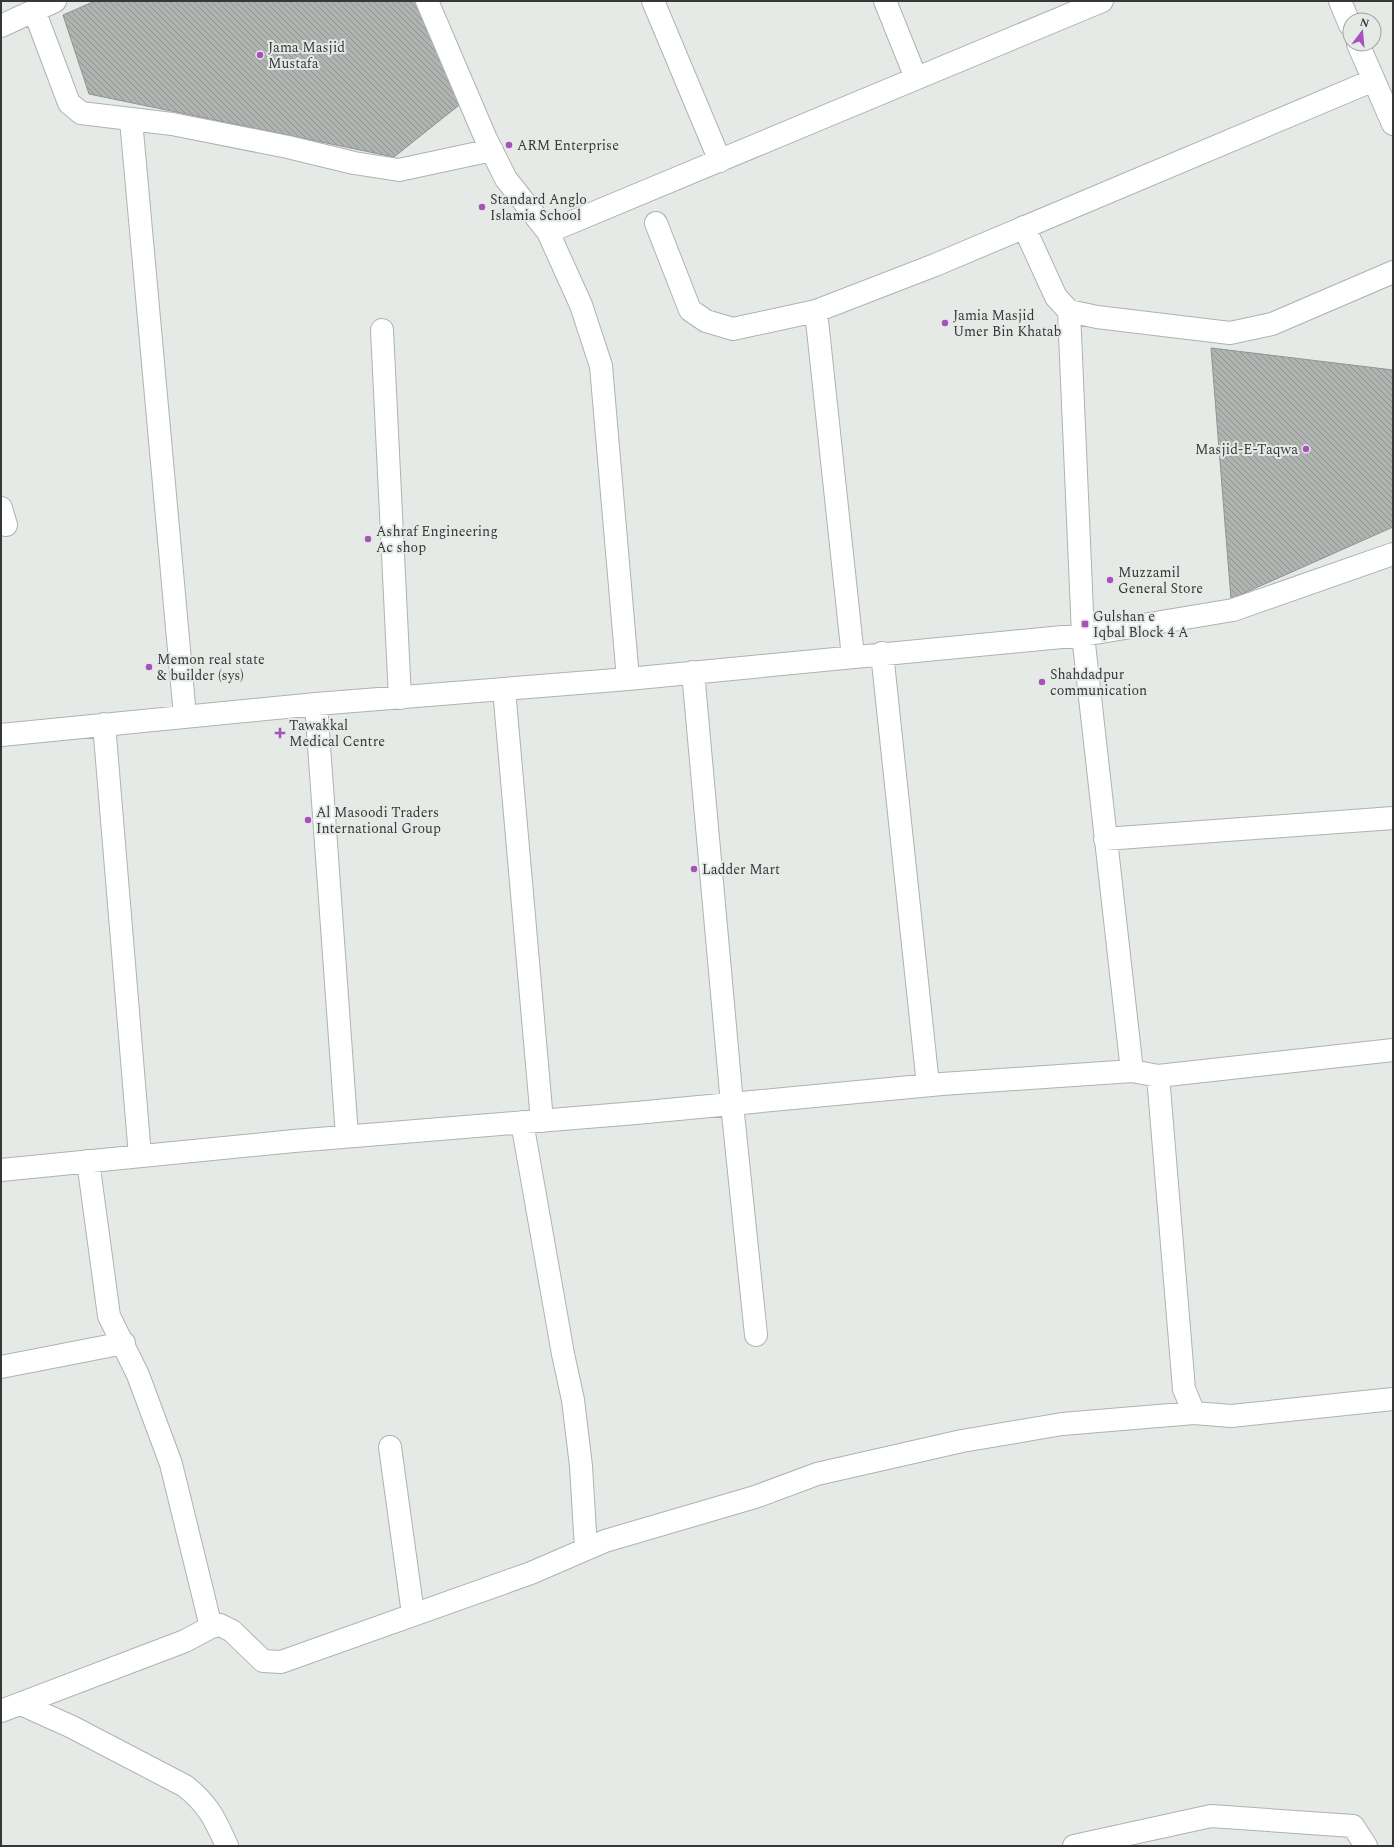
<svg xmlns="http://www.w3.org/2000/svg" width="1394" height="1847" viewBox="0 0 1394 1847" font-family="Spectral,serif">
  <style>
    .building { fill: url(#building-back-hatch); stroke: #909492 }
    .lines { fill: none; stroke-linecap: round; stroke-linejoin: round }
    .minor-casing { stroke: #aeb3b1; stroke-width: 24 }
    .minor { stroke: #fff; stroke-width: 22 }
    .poi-dot { fill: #a950bc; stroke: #e5eae7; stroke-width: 1.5 }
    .labels { text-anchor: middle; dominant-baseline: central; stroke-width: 4; stroke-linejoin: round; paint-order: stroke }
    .poi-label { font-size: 14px; fill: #363837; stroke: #e5eae7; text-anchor: start }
  </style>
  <defs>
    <pattern id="building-back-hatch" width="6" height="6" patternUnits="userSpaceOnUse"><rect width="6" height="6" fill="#afb4b1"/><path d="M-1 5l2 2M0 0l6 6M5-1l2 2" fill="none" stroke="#8f9391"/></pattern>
  </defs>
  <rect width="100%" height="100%" fill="#e5eae7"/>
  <path class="building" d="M95,1H420L463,102L394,157L89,94L63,15Z
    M1211,348L1393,370V527L1231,599Z"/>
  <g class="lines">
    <defs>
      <path id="minor" d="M427,1L486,139L506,179L548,232L581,305L601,366L628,679
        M653,1L720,161
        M885,1L916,78
        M1340,1L1350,25
        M34,10L69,103L81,113L172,124L288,147L354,163L399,170L492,150
        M1,26L55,1
        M1358,44L1393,124
        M131,120L185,716
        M656,223L690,310L706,321L733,329L816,311L935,265L1374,80
        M1024,227L1056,297L1069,311L1097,317L1230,333L1272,324L1393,272
        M548,232L1102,1
        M816,311L853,657
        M1069,311L1083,635L1132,1071L1158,1076L1393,1050
        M382,330L400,698
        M1,508L6,525
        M882,653L928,1085
        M693,672L732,1104L756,1335
        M504,689L542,1121
        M316,704L347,1136
        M104,724L140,1156
        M1,735L316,704L628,679L1083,635L1233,610L1393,554
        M1105,839L1393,818
        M1158,1076L1184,1389L1194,1413L1231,1416L1393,1399
        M522,1122L563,1354L573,1400L581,1466L586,1549
        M88,1161L109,1316L138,1375L171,1464L211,1627
        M1,1170L294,1141L636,1113L942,1084L1132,1071
        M1,1367L124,1343
        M390,1447L413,1614
        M21,1704L72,1727L185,1786C208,1804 215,1819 227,1846
        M1,1711L185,1641L211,1627L220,1625L232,1631L263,1661L281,1662L531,1573L605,1541L755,1497L817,1474L962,1441L1062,1424L1194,1413
        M1074,1846L1211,1816L1353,1826L1366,1846"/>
    </defs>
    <use href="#minor" class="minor-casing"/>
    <use href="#minor" class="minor"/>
  </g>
  <g class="poi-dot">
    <circle cx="260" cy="55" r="4"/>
    <circle cx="509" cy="145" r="4"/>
    <circle cx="482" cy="207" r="4"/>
    <circle cx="945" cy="323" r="4"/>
    <circle cx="1306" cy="449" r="4"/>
    <circle cx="368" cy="539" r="4"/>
    <circle cx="1110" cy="580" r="4"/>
    <rect x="1081" y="620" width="8" height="8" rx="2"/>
    <circle cx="149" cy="667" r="4"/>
    <circle cx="1042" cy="682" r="4"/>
    <path d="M278 727h4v4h4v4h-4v4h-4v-4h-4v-4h4z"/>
    <circle cx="308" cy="820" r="4"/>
    <circle cx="694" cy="869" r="4"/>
  </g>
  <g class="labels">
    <g class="poi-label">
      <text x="268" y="47">Jama Masjid<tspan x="268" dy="16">Mustafa</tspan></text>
      <text x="517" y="145">ARM Enterprise</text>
      <text x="490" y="199">Standard Anglo<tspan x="490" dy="16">Islamia School</tspan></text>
      <text x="953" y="315">Jamia Masjid<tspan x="953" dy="16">Umer Bin Khatab</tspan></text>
      <text x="1298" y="449" text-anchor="end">Masjid-E-Taqwa</text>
      <text x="376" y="531">Ashraf Engineering<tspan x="376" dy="16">Ac shop</tspan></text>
      <text x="1118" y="572">Muzzamil<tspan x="1118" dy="16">General Store</tspan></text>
      <text x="1093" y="616">Gulshan e<tspan x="1093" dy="16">Iqbal Block 4 A</tspan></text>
      <text x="157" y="659">Memon real state<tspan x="157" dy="16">&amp; builder (sys)</tspan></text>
      <text x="1050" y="674">Shahdadpur<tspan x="1050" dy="16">communication</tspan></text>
      <text x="289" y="725">Tawakkal<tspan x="289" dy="16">Medical Centre</tspan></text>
      <text x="316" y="812">Al Masoodi Traders<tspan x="316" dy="16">International Group</tspan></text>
      <text x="702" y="869">Ladder Mart</text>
    </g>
  </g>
  <rect width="1394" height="1847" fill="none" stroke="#363837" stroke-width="4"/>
  <g transform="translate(1362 32) rotate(16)"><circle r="19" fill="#e5eae7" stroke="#9fa3a1"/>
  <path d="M0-3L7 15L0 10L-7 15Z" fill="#a950bc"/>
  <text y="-6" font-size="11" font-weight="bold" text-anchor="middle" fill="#363837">N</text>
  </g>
</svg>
